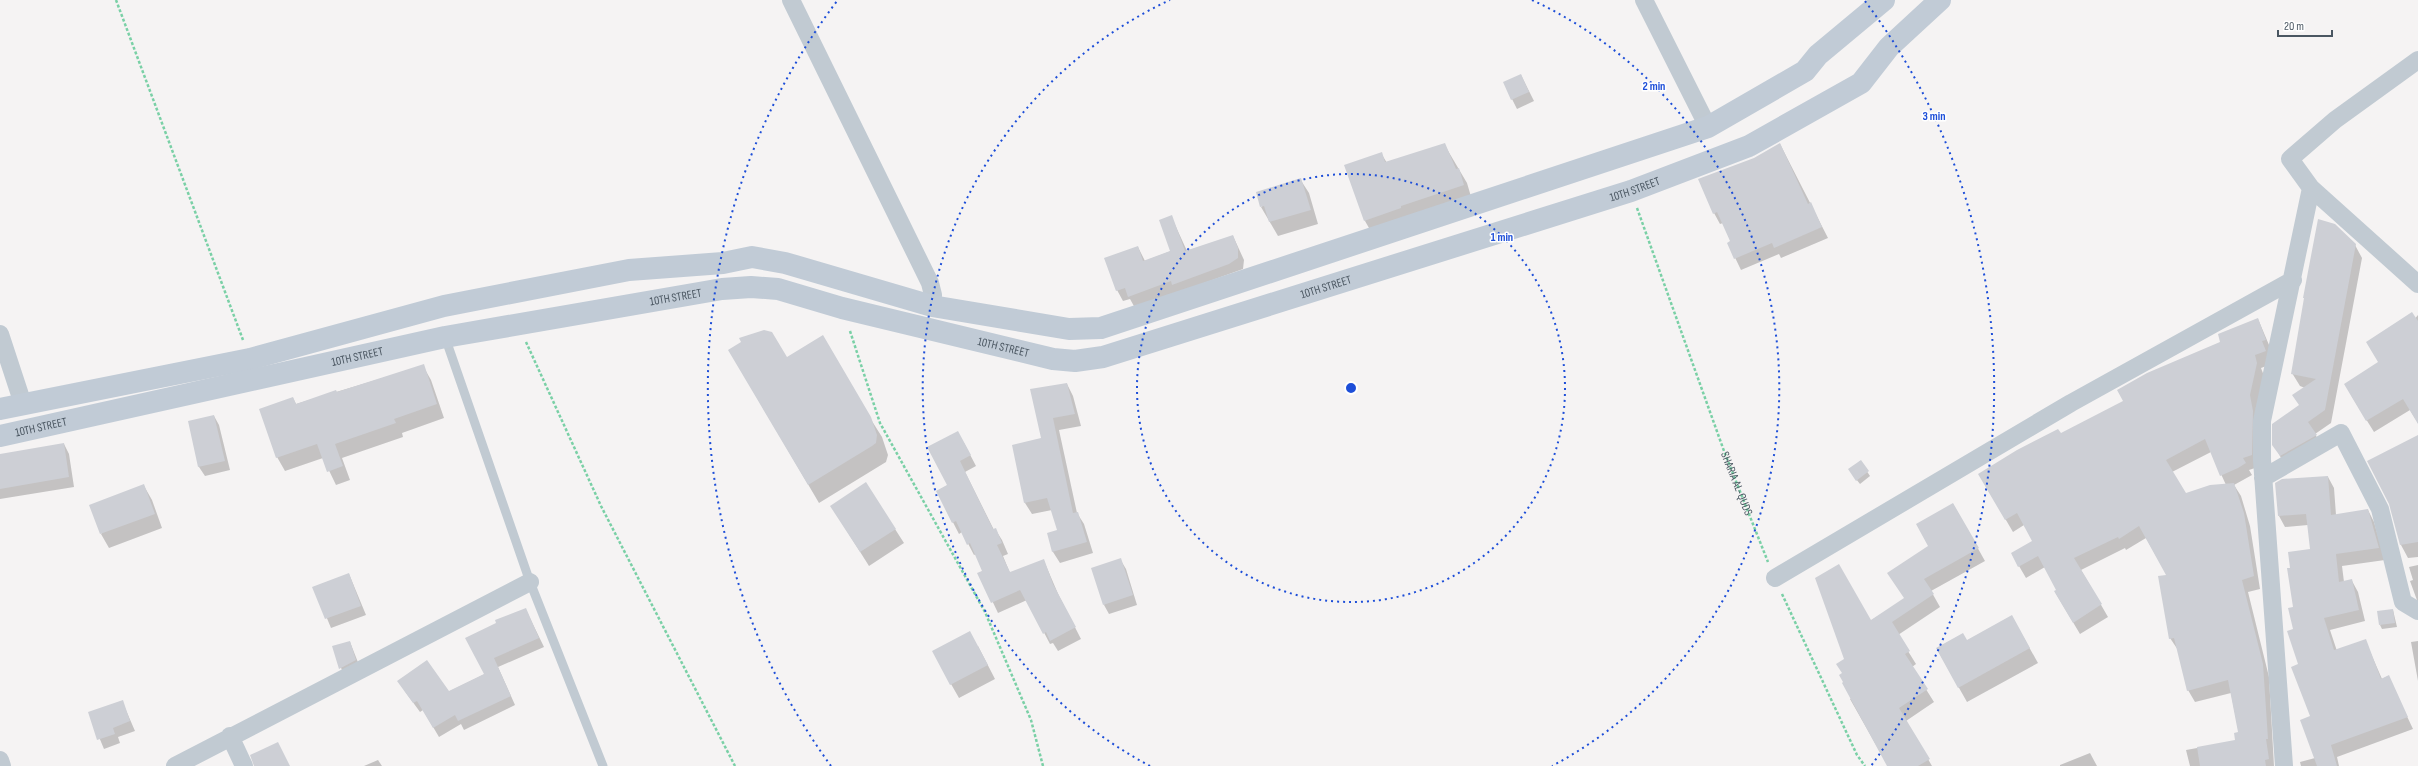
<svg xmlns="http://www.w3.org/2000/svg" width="2418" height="766" viewBox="0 0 2418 766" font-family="'Sofia Sans Condensed',sans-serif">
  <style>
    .shadow { fill: #0003; fill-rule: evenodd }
    .building { fill: #cdcfd5 }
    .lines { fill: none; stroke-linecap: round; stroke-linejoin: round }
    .path { stroke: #7ad0a6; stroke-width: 2.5; stroke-dasharray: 3 2; stroke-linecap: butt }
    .service { stroke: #c1cad2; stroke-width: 9 }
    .minor { stroke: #c1cad2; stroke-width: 18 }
    .secondary { stroke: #c1cbd6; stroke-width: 22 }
    .ring { fill: none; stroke: #1d4ed8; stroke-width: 2; stroke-dasharray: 2 4 }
    .labels { text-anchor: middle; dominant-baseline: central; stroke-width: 3; stroke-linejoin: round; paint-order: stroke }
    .street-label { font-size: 12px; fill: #4a5661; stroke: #fff }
    .centre { fill: #1d4ed8; stroke: #fff; stroke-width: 2 }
    .ring-label { font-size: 12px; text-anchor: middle; font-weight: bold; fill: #1d4ed8; stroke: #fff; stroke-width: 3; stroke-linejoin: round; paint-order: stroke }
  </style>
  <rect width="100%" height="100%" fill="#f5f3f3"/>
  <path class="shadow" d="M1521,75L1534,101L1517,109L1512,99Z
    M1444,144L1467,183L1472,200L1373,235L1365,221L1381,153L1387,163Z
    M1780,144L1828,238L1781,258L1779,254L1741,270L1728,243L1731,242L1723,223L1720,224L1714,213L1754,159Z
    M1300,179L1309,193L1318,224L1278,236L1261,207Z
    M1171,216L1187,251L1233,236L1244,260L1243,269L1135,308L1130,299L1123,301L1117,290L1138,247L1145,261L1171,251Z
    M2355,245L2362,258L2331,423L2315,434L2323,448L2281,458L2274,444L2300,406L2305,388L2300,386L2292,373L2305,300L2304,298Z
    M2418,315V423L2410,410L2374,432L2351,395Z
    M2258,319L2272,352V364L2261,368L2264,376L2258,467L2249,470L2252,475L2234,485L2241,496L2250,526L2260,589L2248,592L2269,677L2274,766H2190L2186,750L2236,741L2239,733L2231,693L2195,702L2188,690L2178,650L2170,638L2167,575L2146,538L2126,550L2125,548L2081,570L2108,617L2080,634L2055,592L2057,590L2045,567L2026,578L2012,554L2034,541L2024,525L2013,532L1986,486L2060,435L2124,402ZM2211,452L2226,485L2185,494L2172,472Z
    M742,343L786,358L870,418L882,437L888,455L886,462L819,503L729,350Z
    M423,366L431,380L444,418L402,433L403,437L342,458L350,480L336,485L323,458L285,471L277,457L293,398L296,404Z
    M1067,384L1073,396L1081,426L1059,430L1077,513L1084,524L1093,553L1060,563L1053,552L1048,534L1058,531L1052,510L1032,514L1025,503L1042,439Z
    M214,416L219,425L230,470L205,476L199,467L189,422Z
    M964,443L976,466L965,472L994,530L995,529L1002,540L1008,554L1003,556L1010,573L1044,561L1059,596L1081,639L1058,651L1053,643L1050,644L1027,600L998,613L979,573L983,571L976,554L974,555L962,532L959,534L937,491L948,485Z
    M64,444L69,454L74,487L0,499V455Z
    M2418,447V557L2408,558L2401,545Z
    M1860,461L1870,476L1860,484L1852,474Z
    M2328,477L2334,488L2336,515L2368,510L2374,522L2385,560L2342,566L2344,582L2352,581L2358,592L2365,621L2330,630L2337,651L2365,640L2382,679L2388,676L2413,729L2337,757L2339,766H2301L2300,762L2315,758L2311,717L2299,665L2291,569L2311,550L2308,525L2285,527L2279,516Z
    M144,486L152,500L162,528L109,548L101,534Z
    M1953,504L1985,561L1931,591L1940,607L1898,635L1916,664L1912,667L1934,702L1906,721L1932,766H1888L1850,699L1852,698L1845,659L1870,621L1905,599L1929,546Z
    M840,520L895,529L904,543L869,566Z
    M1120,559L1126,569L1137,605L1109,614L1104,605Z
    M2418,565V603L2410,581L2413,580L2409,567Z
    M349,574L366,615L331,628L314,587Z
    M526,610L544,647L498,667L515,705L464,730L461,724L439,737L423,710L420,712L404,690L448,692L485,674L467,639Z
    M2393,610L2397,627L2382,629L2380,625Z
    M2020,631L2038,663L1967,702L1937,649Z
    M2418,641V681L2411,642Z
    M350,642L361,670L345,678L333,647Z
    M978,646L995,679L959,698L951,684Z
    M122,701L135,731L118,737L120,743L104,749L89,713Z
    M2090,753L2097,766H2060V765Z
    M378,760L382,766H364Z"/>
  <path class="building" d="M1521,74L1529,92L1511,100L1503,82Z
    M1445,143L1456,169L1459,168L1464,185L1401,206V208L1364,221L1344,165L1382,152L1385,162Z
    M1780,143L1808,204L1811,202L1822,227L1774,248L1772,243L1734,259L1727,243L1730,241L1717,212L1713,214L1698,179L1754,158Z
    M1301,178L1311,210L1269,222L1264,206L1260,207L1256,192Z
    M1172,215L1185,251L1233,235L1238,248V258L1229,264L1172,285L1171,281L1128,297L1125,288L1116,291L1104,258L1138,246L1143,261L1170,251L1159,220Z
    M2318,219L2335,224L2356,244L2325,410L2308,422L2317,435L2280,456L2272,445V424L2299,405L2292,395L2316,379L2291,374L2304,298H2303Z
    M2412,312L2418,321V424L2403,399L2366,421L2344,384L2378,362L2366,342Z
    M2258,318L2266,340L2262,341L2266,351L2255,355L2257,363L2250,395L2253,411L2252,455L2243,458L2246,463L2238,468L2220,476L2205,439L2166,460L2186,493L2210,485L2234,483L2244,513L2254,576L2242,580L2263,664L2268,739H2266L2269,759L2265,760L2266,766H2200L2197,747L2235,740L2234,733L2238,732L2228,680L2187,691L2174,638L2169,639L2158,576L2166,575L2139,526L2119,539L2118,537L2074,558L2102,604L2073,623L2054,591L2056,590L2038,556L2018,567L2011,553L2032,541L2017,513L2005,520L1978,474L2017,450L2058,429L2061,433L2123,401L2117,390L2147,373L2220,342L2218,334Z
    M764,330L772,332L787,357L823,335L871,417L877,435L876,443L872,446L808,485L728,350L741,342L739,338Z
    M424,364L437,404L394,419L396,423L335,444L343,466L327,472L317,444L276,458L259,409L293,397L296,404L336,390L337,392Z
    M1067,383L1075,414L1053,418L1073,513L1078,512L1087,542L1052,552L1047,533L1057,530L1047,498L1024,503L1012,445L1041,438L1030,389Z
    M214,415L225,461L198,467L188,421Z
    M958,431L971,455L960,461L993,529L996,528L1002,543L997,545L1010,572L1044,559L1053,584L1076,627L1050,641L1046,632L1043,634L1020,590L991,603L977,573L982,571L970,543L967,545L956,521L952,523L936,491L947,485L927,447Z
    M2418,435V542L2400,545L2389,504L2367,461Z
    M64,443L69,477L0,489V454Z
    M1861,460L1869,471L1856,481L1848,469Z
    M2328,476L2331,515L2368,509L2379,548L2336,554L2339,582L2352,579L2359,610L2324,618L2334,650L2366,639L2381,679L2389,675L2408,717L2331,745L2337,766H2317L2300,720L2310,716L2291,667L2298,664L2287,631L2293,629L2288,608L2293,607L2287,568H2290L2288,552L2310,549L2306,514L2278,516L2275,483L2282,479Z
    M866,482L896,529L860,552L830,506Z
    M144,484L155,514L100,534L89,505Z
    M1953,503L1979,548L1924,579L1934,594L1892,622L1910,651L1905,654L1928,689L1899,708L1930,759L1918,766H1887L1842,683L1843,682L1839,675L1842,673L1836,664L1844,659L1815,578L1839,564L1871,620L1904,598L1887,573L1928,546L1916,524Z
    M1121,558L1133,595L1103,605L1091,568Z
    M349,573L361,606L325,619L312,587Z
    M526,608L539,638L494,658L511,696L458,721L455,715L433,728L417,701L413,703L397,681L427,660L449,691L484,674L465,638L496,623L495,620Z
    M2393,609L2395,623L2379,625L2377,611Z
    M2012,615L2030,648L1958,688L1936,648L1963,633L1967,640Z
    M970,631L988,665L950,685L932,651Z
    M350,641L356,660L339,669L332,646Z
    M123,700L130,721L113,728L115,734L97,740L88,712Z
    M278,742L290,766H254L250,755Z"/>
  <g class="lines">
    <g class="path">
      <path d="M116,0L243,340"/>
      <path id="s1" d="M1637,208L1724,451L1768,562"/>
      <path d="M850,331L880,423L985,612L1031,720L1043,766"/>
      <path d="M526,342L601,506L735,766"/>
      <path d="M1782,594L1857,755L1865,766"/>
    </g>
    <path class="service" d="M445,337L530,582L603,766"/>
    <path class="minor" d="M791,0L930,283L933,295L932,306
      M1644,0L1708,127
      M2418,60L2335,120L2290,159L2311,188L2418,284
      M0,334L23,404
      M2263,478L2341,433L2380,509L2403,602L2418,611
      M1775,578L2071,403L2293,280
      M230,736L244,766
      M0,760L2,766
      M175,766L530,582
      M2284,766L2262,460V421L2311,188"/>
    <g class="secondary">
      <path d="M0,409L250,359L444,306L629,270L723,263L752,257L785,263L932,306L1069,329L1101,328L1708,127L1805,71L1818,55L1884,0"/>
      <path id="s2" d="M0,436L445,337L722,289L751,287L778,289L842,308L1053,359L1075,361L1103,357L1631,191L1749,146L1861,83L1889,47L1940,0"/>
    </g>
  </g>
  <g class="ring">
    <circle cx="1351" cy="388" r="214"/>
    <path d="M1150 766A428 428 0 0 1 1170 0M1532 0A428 428 0 0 1 1552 766"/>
    <path d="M831 766A643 643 0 0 1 837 1M1865 1A643 643 0 0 1 1871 766"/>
  </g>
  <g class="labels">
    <g class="street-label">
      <text stroke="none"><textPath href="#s2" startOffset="1685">10TH STREET</textPath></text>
      <text stroke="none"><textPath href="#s2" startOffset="1361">10TH STREET</textPath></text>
      <text stroke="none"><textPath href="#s2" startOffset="690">10TH STREET</textPath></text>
      <text stroke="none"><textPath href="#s2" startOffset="1026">10TH STREET</textPath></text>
      <text stroke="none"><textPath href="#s2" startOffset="366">10TH STREET</textPath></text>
      <text stroke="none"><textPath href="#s2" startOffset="42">10TH STREET</textPath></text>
      <text stroke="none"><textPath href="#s1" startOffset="293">SHARIA AL-QUDS</textPath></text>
    </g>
  </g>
  <circle cx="1351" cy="388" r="6" class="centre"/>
  <g class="ring-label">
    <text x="1654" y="90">2 min</text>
    <text x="1934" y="120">3 min</text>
    <text x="1502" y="241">1 min</text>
  </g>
  <path d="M2278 30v6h54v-6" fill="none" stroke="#4a5661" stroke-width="2"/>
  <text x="2284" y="30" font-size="12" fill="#4a5661" stroke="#ffffff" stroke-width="3" paint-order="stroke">20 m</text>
</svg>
